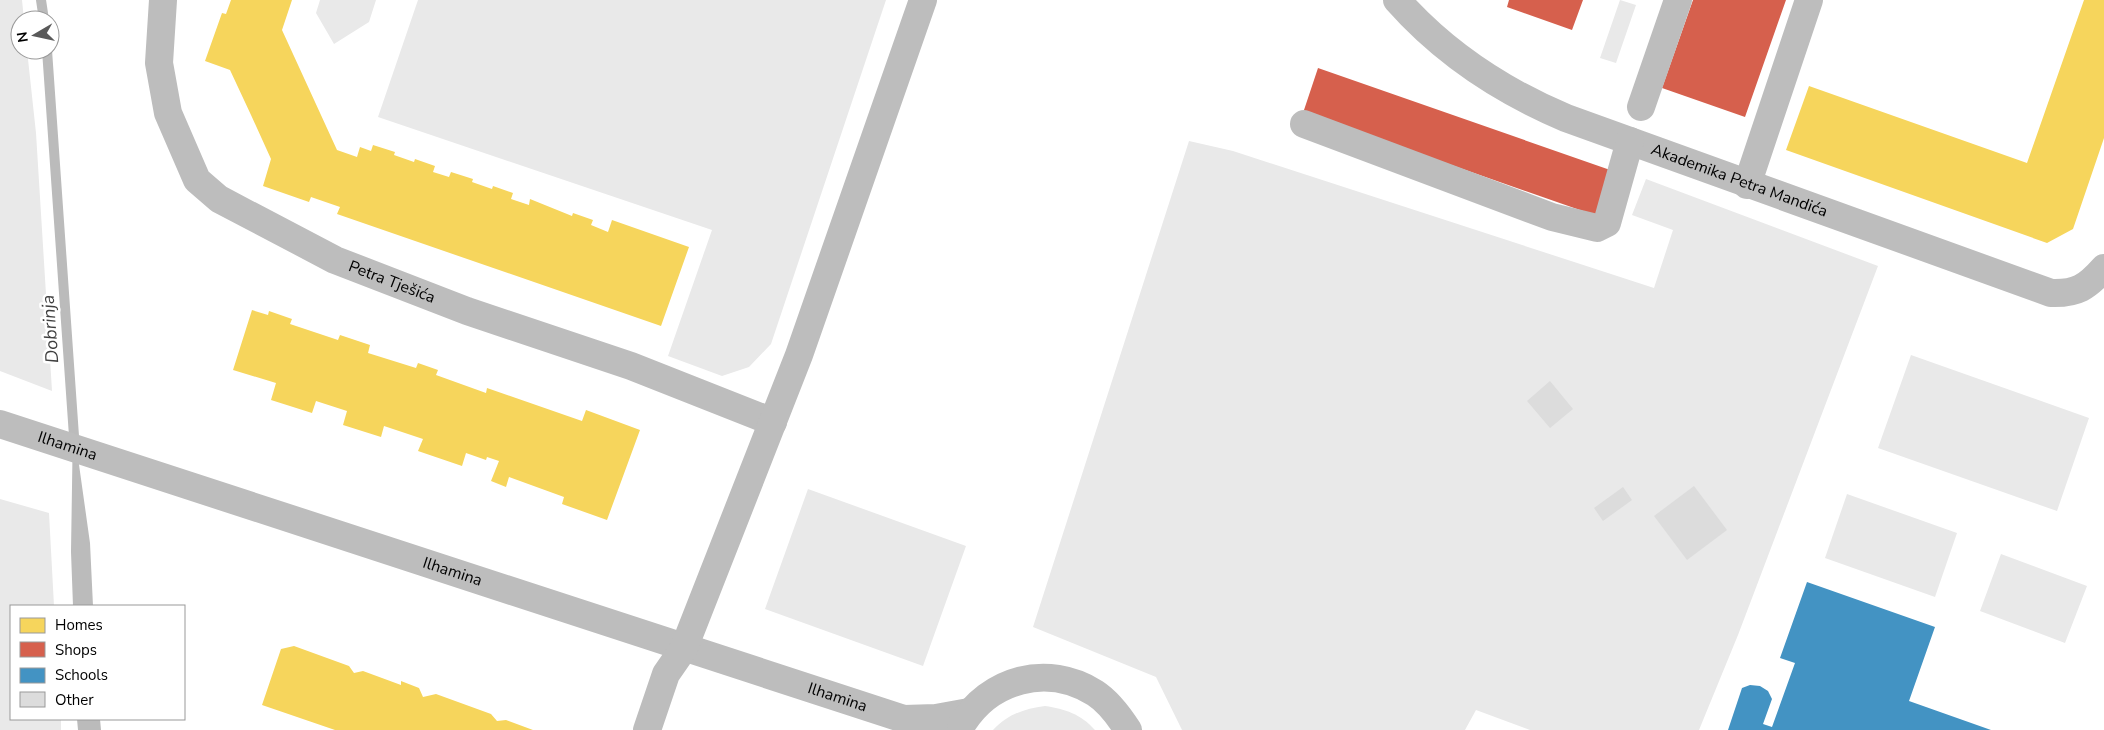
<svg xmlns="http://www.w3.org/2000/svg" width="2104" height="730" viewBox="0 0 2104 730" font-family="'Nunito Sans',sans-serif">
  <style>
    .green { fill: #e9e9e9 }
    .water { fill: #bbb }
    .homes { fill: #f6d55c }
    .shops { fill: #d6604d }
    .schools { fill: #4393c3 }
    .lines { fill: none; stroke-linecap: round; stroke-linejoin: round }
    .stream { stroke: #bbb; stroke-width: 10 }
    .building { fill: #dcdcdc }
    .minor { stroke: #bdbdbd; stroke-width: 28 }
    .labels { text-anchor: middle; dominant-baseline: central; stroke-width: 5; stroke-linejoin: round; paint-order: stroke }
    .street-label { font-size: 16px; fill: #000; stroke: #fff }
    .water-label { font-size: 18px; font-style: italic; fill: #3f3f3f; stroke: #fff }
  </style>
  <rect width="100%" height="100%" fill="#fff"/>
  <path class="green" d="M0,0H22L24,20H20V50H27L36,133L52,391L0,371Z
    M320,0H376L369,22L334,44L316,13Z
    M418,0H886L771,344L749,367L722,376L668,356L712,230L378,117Z
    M1620,0L1636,5L1616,63L1600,58Z
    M1189,141L1233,151L1654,288L1673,230L1632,215L1646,179L1878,266L1738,635L1699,730H1530L1476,710L1465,730H1182L1156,677L1033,627Z
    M1911,355L2089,418L2057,511L1878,448Z
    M808,489L966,546L923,666L765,609Z
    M1847,494L1957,533L1935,597L1825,558Z
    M0,499L49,513L54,606H11V719H61V730H0Z
    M2001,554L2087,586L2065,643L1980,611Z
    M1045,706C1065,709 1081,714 1095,730H993C1008,714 1024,709 1045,706Z"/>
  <path class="water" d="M73,422L90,543L93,606H73L71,552Z
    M77,719H100L101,730H78Z"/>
  <path class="homes" d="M231,0H292L282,30L337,150L357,157L360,147L371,151L373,145L395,152L394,155L414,162L415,159L435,166L433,172L449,177L451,172L473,179L472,182L492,189L493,186L513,193L511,199L529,205L530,199L572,216L573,213L593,220L591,225L608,232L612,220L689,247L661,326L337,214L340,207L311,197L309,202L263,186L271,159L251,115L230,70L205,61L222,13L226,14Z
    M2084,0H2104V138L2073,229L2047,243L1786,150L1809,86L2027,163Z
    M252,310L268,315L269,311L292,319L290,324L338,340L340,335L370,345L368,353L416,368L418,363L438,370L436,375L486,393L487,388L582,421L586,410L640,430L607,520L562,504L564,497L509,477L506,487L491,481L499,461L487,457L486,460L466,453L462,466L418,451L423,439L384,426L381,437L343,425L347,411L316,401L312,413L271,400L276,383L233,370Z
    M294,646L349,666L354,673L363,671L401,685V681L419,688L423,697L436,694L491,714L497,721L506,720L533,730H335L262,705L281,649Z"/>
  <path class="shops" d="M1509,0H1583L1572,30L1507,7Z
    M1693,0H1786L1745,117L1662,88Z
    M1318,68L1613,171L1597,216L1303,113Z"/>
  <path class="schools" d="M1807,582L1935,627L1909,701L1991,730H1728L1742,688L1750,685L1760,686L1768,691L1772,699L1763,724L1772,727L1795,663L1780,658Z"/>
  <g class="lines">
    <path class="stream" d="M41,0L44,20
      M47,50L74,436"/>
  </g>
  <path class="building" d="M1550,381L1573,409L1550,428L1527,401Z
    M1694,486L1727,530L1687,560L1654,516Z
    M1623,487L1632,500L1603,521L1594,508Z"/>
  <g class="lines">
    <g class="minor">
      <path id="s1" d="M163,0L159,63L168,113L197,180L219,199L335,260L467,311L631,366L773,422"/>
      <path id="s2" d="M1397,0C1443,52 1502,91 1566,118L2051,293C2077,294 2087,287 2104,268"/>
      <path d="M1641,107L1678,0"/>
      <path d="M1304,124L1552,217L1597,228L1607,223L1630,141"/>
      <path d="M1747,185L1809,0"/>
      <path id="s3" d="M0,424L904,719L936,718L969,712"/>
      <path d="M961,726C989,679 1047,663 1095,693C1109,702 1119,716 1128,730"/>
      <path d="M647,730L666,674L684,648L799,355L923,0"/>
    </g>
  </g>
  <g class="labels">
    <g class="street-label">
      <text stroke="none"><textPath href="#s2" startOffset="392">Akademika Petra Mandića</textPath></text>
      <text stroke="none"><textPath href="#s1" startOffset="408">Petra Tješića</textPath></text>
      <text stroke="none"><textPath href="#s3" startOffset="71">Ilhamina</textPath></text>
      <text stroke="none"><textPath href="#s3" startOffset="476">Ilhamina</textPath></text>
      <text stroke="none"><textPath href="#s3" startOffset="881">Ilhamina</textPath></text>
    </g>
    <g class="water-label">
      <text transform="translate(50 329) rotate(-94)">Dobrinja</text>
    </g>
  </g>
  <rect x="10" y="605" width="175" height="115" fill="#ffffff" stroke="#999999"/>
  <rect x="20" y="618" width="25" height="15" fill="#f6d55c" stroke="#999999"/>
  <text x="55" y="630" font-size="15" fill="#000000">Homes</text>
  <rect x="20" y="642" width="25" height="15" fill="#d6604d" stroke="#999999"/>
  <text x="55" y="655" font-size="15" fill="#000000">Shops</text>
  <rect x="20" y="668" width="25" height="15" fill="#4393c3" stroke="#999999"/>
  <text x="55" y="680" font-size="15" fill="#000000">Schools</text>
  <rect x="20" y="692" width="25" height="15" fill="#dcdcdc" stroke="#999999"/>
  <text x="55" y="705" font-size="15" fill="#000000">Other</text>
  <g transform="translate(35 35) rotate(261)"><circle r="24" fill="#ffffff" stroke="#999999"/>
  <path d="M0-4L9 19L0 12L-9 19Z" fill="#595959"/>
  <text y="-8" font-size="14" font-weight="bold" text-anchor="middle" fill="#000000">N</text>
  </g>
</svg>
